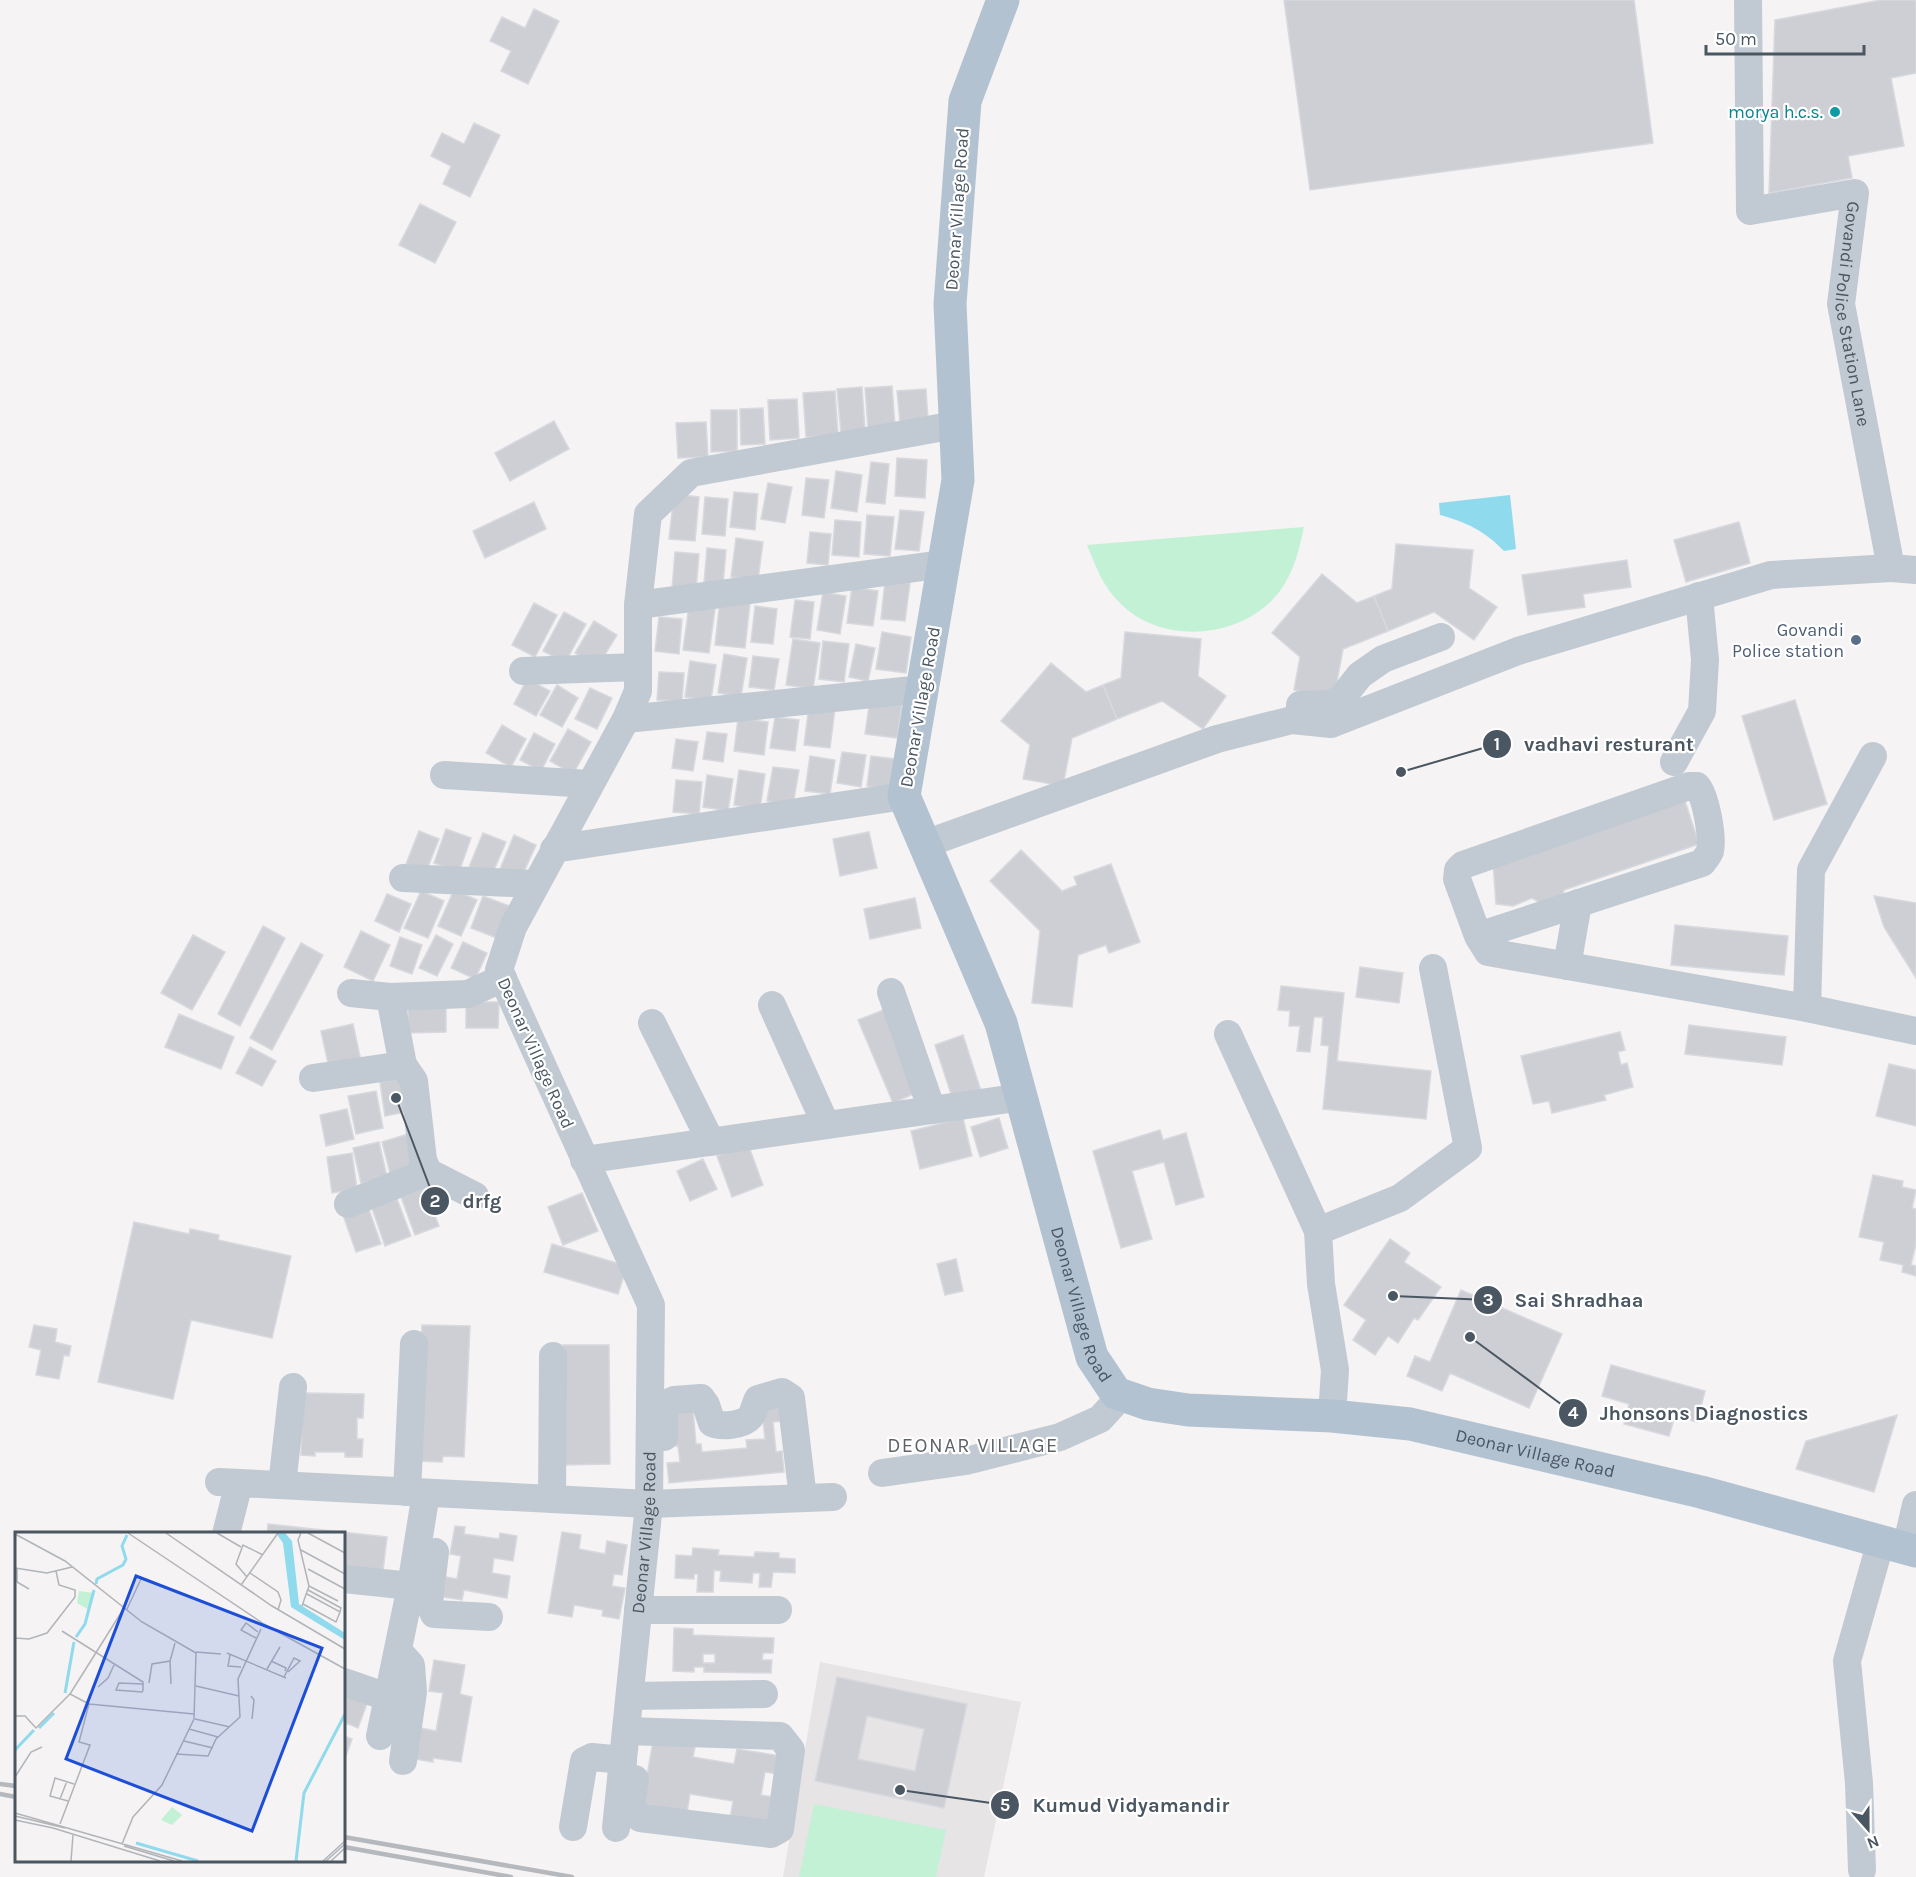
<svg xmlns="http://www.w3.org/2000/svg" width="1916" height="1877" viewBox="0 0 1916 1877" font-family="Karla,sans-serif">
  <style>
    .education { fill: #e6e4e5 }
    .green { fill: #c3f1d5 }
    .water { fill: #90daee }
    .building { fill: #cdcfd5; stroke: #d7d9de; stroke-width: 1.5; fill-rule: evenodd }
    .lines { fill: none; stroke-linecap: round; stroke-linejoin: round }
    .minor { stroke: #c1cad2; stroke-width: 28 }
    .major { stroke: #b3c2d1; stroke-width: 33 }
    .rail { stroke: #b5b8bd; stroke-width: 4.5 }
    .culture-dot { fill: #0f9aa8; stroke: #fff; stroke-width: 2 }
    .service-dot { fill: #5c6f8a; stroke: #fff; stroke-width: 2 }
    .labels { text-anchor: middle; dominant-baseline: central; stroke-width: 4.5; stroke-linejoin: round; paint-order: stroke }
    .culture-label { font-size: 18px; fill: #0d838f; stroke: #fff; text-anchor: end }
    .street-label { font-size: 18px; fill: #4a5661; stroke: #fff }
    .service-label { font-size: 18px; fill: #4e5e75; stroke: #fff; text-anchor: end }
    .neighbourhood-label { font-size: 20px; letter-spacing: 1.5px; fill: #5f6368; stroke: #fff }
    .inset-river { fill: none; stroke: #90daee; stroke-width: 3 }
    .inset-road { fill: none; stroke: #b1b4b9; stroke-width: 1.5 }
    .view { fill: #1d4ed8; fill-opacity: 0.15; stroke: #1d4ed8; stroke-width: 3 }
    .inset-edge { fill: none; stroke: #4a5661; stroke-width: 3 }
    .leader { fill: none; stroke: #4a5661; stroke-width: 2 }
    .callout-dot { fill: #4a5661; stroke: #fff; stroke-width: 2 }
    .mark-label { font-size: 18px; text-anchor: middle; font-weight: bold; fill: #fff }
    .callout-label { font-size: 20px; text-anchor: middle; font-weight: bold; fill: #4a5661; stroke: #fff; stroke-width: 4.5; stroke-linejoin: round; paint-order: stroke }
  </style>
  <rect width="100%" height="100%" fill="#f5f3f3"/>
  <path class="education" d="M820,1662L1021,1702L984,1877H783Z"/>
  <path class="green" d="M1304,527C1299,551 1294,571 1280,591C1244,639 1163,646 1121,604C1103,587 1096,567 1087,545Z
    M814,1804L946,1830L936,1877H799Z"/>
  <path class="water" d="M1510,495L1516,549L1504,551C1485,531 1466,522 1440,515L1439,503Z"/>
  <path class="building" d="M1284,0H1634L1653,143L1310,190Z
    M1881,0H1916V73L1891,78L1904,146L1848,156L1852,178L1769,193L1775,20Z
    M534,9L559,21L528,84L501,71L511,51L490,41L502,17L525,28Z
    M474,123L500,135L470,197L443,184L451,166L431,156L442,133L464,144Z
    M420,204L456,222L435,263L399,245Z
    M892,386L895,426L868,428L865,388Z
    M862,387L865,431L841,433L837,389Z
    M926,389L928,420L900,422L897,391Z
    M835,391L838,435L806,437L803,393Z
    M797,399L799,438L770,440L768,400Z
    M763,408L765,444L741,445L740,409Z
    M711,410H737V451L711,452Z
    M554,421L569,449L510,481L495,453Z
    M706,422L708,457L678,458L676,423Z
    M897,458L927,460L925,498L895,496Z
    M871,462L889,464L885,504L866,502Z
    M836,471L862,475L857,512L831,508Z
    M806,478L829,480L824,518L802,515Z
    M768,483L792,487L785,523L761,519Z
    M734,492L758,494L755,530L730,527Z
    M674,494L699,497L695,541L669,539Z
    M705,497L728,499L725,536L702,534Z
    M534,502L546,529L485,558L473,531Z
    M900,510L924,512L919,551L895,549Z
    M867,515L894,517L890,556L864,554Z
    M835,520L861,522L859,557L832,555Z
    M1739,522L1750,563L1686,582L1674,540Z
    M810,532L831,534L828,565L807,563Z
    M736,538L763,542L758,580L731,577Z
    M1396,544L1473,550L1469,588L1497,607L1474,640L1434,612L1388,631L1374,596L1392,589Z
    M707,548L726,550L723,585L704,583Z
    M675,552L699,554L696,590L672,589Z
    M1627,560L1631,587L1583,594L1585,607L1528,615L1522,575Z
    M1322,574L1357,603L1374,596L1388,631L1343,649L1334,698L1294,690L1300,657L1272,633Z
    M885,581L910,583L905,621L881,619Z
    M852,587L878,591L873,626L847,623Z
    M823,592L846,596L840,634L817,630Z
    M720,600L750,603L745,648L715,645Z
    M795,600L814,602L810,639L790,637Z
    M534,603L557,615L535,657L512,645Z
    M689,606L715,609L709,653L683,650Z
    M755,606L777,609L773,644L751,642Z
    M564,612L586,624L565,663L543,651Z
    M659,617L682,619L679,654L655,651Z
    M594,621L617,635L598,666L575,653Z
    M882,632L911,637L906,673L876,669Z
    M1125,632L1201,639L1198,676L1226,696L1203,729L1162,701L1117,719L1103,685L1121,678Z
    M793,639L820,643L813,689L786,685Z
    M823,641L849,644L844,682L819,679Z
    M856,644L875,648L868,681L849,677Z
    M724,654L747,658L741,697L718,693Z
    M753,656L779,659L774,690L749,687Z
    M690,661L716,665L711,700L685,697Z
    M1051,663L1086,692L1103,685L1117,719L1072,738L1063,786L1023,779L1030,745L1001,721Z
    M659,672L684,673L682,701L657,700Z
    M527,679L550,691L536,716L514,704Z
    M557,685L578,698L562,727L540,715Z
    M590,688L612,698L597,729L575,719Z
    M870,700L902,705L897,738L865,734Z
    M1795,700L1827,804L1774,820L1742,716Z
    M809,706L835,709L830,748L804,745Z
    M775,717L799,720L795,751L770,748Z
    M738,718L768,722L764,755L734,751Z
    M502,725L526,739L511,767L486,753Z
    M568,729L591,742L573,774L550,761Z
    M707,732L727,734L723,762L703,759Z
    M534,733L555,744L541,771L520,760Z
    M676,739L698,742L693,771L672,768Z
    M842,752L866,755L861,787L837,783Z
    M810,756L835,760L830,794L805,791Z
    M871,756L895,759L891,790L867,786Z
    M773,767L799,770L793,805L767,801Z
    M739,770L765,774L760,809L734,805Z
    M707,775L733,779L728,811L703,807Z
    M676,780L702,782L699,814L673,812Z
    M1684,798L1699,844L1564,890L1562,904L1547,907L1532,898L1513,906L1496,904L1493,863Z
    M446,829L471,838L459,872L434,863Z
    M419,831L439,839L426,872L406,864Z
    M869,832L877,868L840,876L833,839Z
    M483,833L506,842L491,877L469,867Z
    M514,835L536,845L521,878L500,869Z
    M1021,850L1062,891L1077,885L1074,877L1111,864L1140,942L1109,953L1106,945L1078,955L1072,1007L1032,1003L1040,931L990,881Z
    M454,890L477,900L461,936L438,926Z
    M421,891L444,901L428,938L404,928Z
    M387,894L411,904L399,932L375,921Z
    M483,896L509,906L497,938L471,928Z
    M1874,896L1916,903V978L1884,927Z
    M915,898L921,928L870,939L864,909Z
    M1675,925L1788,936L1784,975L1671,965Z
    M263,926L285,938L240,1026L218,1014Z
    M361,931L390,945L373,981L344,967Z
    M193,935L225,952L192,1010L161,993Z
    M436,935L453,944L437,976L419,968Z
    M400,937L422,945L412,974L390,966Z
    M463,942L487,953L475,979L451,968Z
    M301,943L323,955L272,1050L250,1038Z
    M1360,967L1403,973L1399,1003L1356,997Z
    M1281,986L1344,993L1337,1061L1431,1071L1426,1119L1323,1109L1329,1046L1321,1045L1323,1017H1314L1310,1052L1297,1051L1300,1026H1289L1290,1011L1278,1010Z
    M466,1002H499L498,1028H466Z
    M408,1008H446V1032L408,1033Z
    M886,1009L920,1091L893,1103L858,1020Z
    M179,1014L234,1037L221,1069L165,1047Z
    M353,1024L361,1061L329,1068L321,1031Z
    M1689,1025L1786,1037L1782,1065L1685,1054Z
    M1620,1032L1625,1050L1618,1052L1621,1065L1627,1063L1633,1087L1604,1095L1606,1100L1552,1113L1549,1101L1533,1104L1521,1056Z
    M963,1035L981,1091L953,1100L935,1045Z
    M250,1047L276,1061L262,1086L236,1073Z
    M1889,1064L1916,1070V1126L1876,1116Z
    M405,1078L411,1111L385,1116L380,1082Z
    M376,1091L383,1128L356,1134L348,1096Z
    M347,1109L354,1139L326,1146L320,1115Z
    M963,1118L972,1156L920,1169L911,1131Z
    M999,1118L1008,1148L980,1157L971,1127Z
    M1160,1130L1163,1140L1186,1133L1204,1197L1176,1205L1164,1162L1132,1171L1152,1239L1121,1248L1093,1151Z
    M408,1134L416,1165L390,1173L382,1142Z
    M379,1142L387,1177L361,1183L353,1148Z
    M748,1144L763,1185L732,1197L717,1156Z
    M352,1153L357,1189L332,1193L327,1157Z
    M703,1159L717,1189L690,1201L677,1171Z
    M1873,1175L1903,1181L1902,1187L1916,1190L1912,1208L1916,1209V1244L1911,1265L1916,1266V1276L1902,1272L1903,1265L1880,1260L1884,1242L1859,1237Z
    M425,1188L439,1226L415,1235L401,1197Z
    M582,1193L598,1231L563,1245L548,1207Z
    M397,1199L411,1236L385,1246L372,1208Z
    M368,1207L381,1244L356,1252L343,1215Z
    M134,1222L189,1234L190,1229L219,1235L218,1240L291,1256L272,1338L191,1320L173,1399L98,1382Z
    M1390,1239L1410,1253L1404,1262L1441,1287L1418,1320L1414,1318L1398,1343L1388,1336L1375,1355L1353,1340L1366,1320L1344,1305Z
    M552,1244L627,1266L618,1294L544,1272Z
    M956,1259L963,1291L945,1295L937,1264Z
    M1461,1290L1562,1334L1529,1408L1450,1373L1442,1391L1407,1376L1415,1356L1430,1362Z
    M34,1325L57,1329L55,1342L71,1346L69,1356L64,1355L59,1379L36,1375L41,1350L29,1347Z
    M422,1325L470,1326L464,1457L443,1456L442,1462L417,1461Z
    M563,1345H609L610,1464L563,1465Z
    M1611,1365L1705,1391L1697,1422L1675,1416L1669,1436L1624,1424L1629,1404L1602,1396Z
    M303,1393L364,1394L363,1418H357V1439H363L362,1457H345V1452H315V1456L301,1455Z
    M781,1403L782,1421L773,1422L776,1452L782,1451L784,1472L669,1483L667,1463L680,1462L678,1446H671L668,1413L693,1410L696,1444H701L702,1452L747,1448L746,1440L765,1439L761,1404Z
    M1897,1415L1874,1492L1796,1469L1806,1441Z
    M268,1524L387,1537L383,1571L344,1566V1534H267Z
    M455,1526L465,1527L464,1534L499,1539L500,1533L517,1536L513,1561L494,1558L492,1573L510,1576L507,1598L464,1590L462,1600L443,1597L446,1577L457,1579L461,1556L450,1554Z
    M562,1532L581,1535L579,1549L605,1554L607,1541L627,1545L622,1575L614,1574L612,1586L625,1588L619,1619L602,1616L603,1610L574,1605L572,1617L548,1613Z
    M693,1548L719,1550L718,1555L754,1557L755,1552L779,1553V1558L795,1559V1573L773,1572L771,1587H759L760,1573H753L752,1583L720,1581L721,1571L714,1570L713,1592H697L698,1574H694V1579L675,1578L676,1555L692,1556Z
    M674,1628L693,1629V1635L774,1638L773,1653H763L762,1660H772L771,1673L704,1672V1667H694V1672L673,1671ZM703,1654H715V1663H703Z
    M434,1660L465,1665L460,1694L472,1697L461,1762L433,1758V1762L415,1759L420,1728L436,1731L443,1693L429,1691Z
    M837,1677L967,1704L944,1808L815,1781ZM867,1716L924,1729L915,1771L858,1759Z
    M344,1692L368,1701L358,1728L346,1723L344,1729Z
    M654,1735L696,1742L693,1757L734,1764L737,1749L781,1756L778,1774L765,1772L761,1795L774,1797L769,1825L730,1819L733,1801L690,1794L686,1818L641,1811Z
    M344,1736L352,1739L345,1759L344,1758Z"/>
  <g class="lines">
    <g class="minor">
      <path id="s1" d="M1748,0L1750,211L1855,193L1841,304L1891,568L1916,570"/>
      <path d="M638,605L944,564"/>
      <path d="M523,671L638,667"/>
      <path d="M1300,705L1330,704L1341,699L1360,675L1383,659L1441,637"/>
      <path d="M626,719L923,689"/>
      <path d="M1674,762L1702,711L1705,660L1699,596"/>
      <path d="M444,775L590,784"/>
      <path d="M925,844L1217,739L1292,720L1331,724L1518,651L1771,575L1891,568"/>
      <path d="M554,849L904,796"/>
      <path d="M403,878L535,884"/>
      <path d="M1478,936L1702,863C1705,859 1708,856 1710,851C1713,837 1706,797 1697,786H1689L1463,865L1458,870L1457,879L1478,936L1488,952L1807,1008L1916,1031"/>
      <path d="M1567,966L1578,903"/>
      <path d="M891,992L932,1110"/>
      <path d="M351,993L390,997L468,994L503,978"/>
      <path d="M390,997L403,1065L414,1081L423,1160L428,1172L475,1196"/>
      <path d="M772,1005L826,1125"/>
      <path d="M1807,1008L1811,870L1873,756"/>
      <path d="M652,1023L711,1142"/>
      <path d="M1228,1034L1318,1231"/>
      <path d="M313,1078L403,1065"/>
      <path d="M584,1160L1022,1097"/>
      <path d="M348,1204L428,1172"/>
      <path d="M1332,1416L1335,1370L1321,1284L1318,1231L1400,1198L1468,1148L1433,968"/>
      <path d="M664,1437V1405L674,1400L701,1398L706,1405L712,1423C720,1427 743,1426 750,1417C754,1413 755,1404 758,1399L782,1392L791,1398L803,1498"/>
      <path d="M882,1473L966,1461L1060,1437L1100,1419L1122,1395"/>
      <path d="M219,1482L649,1504L833,1497"/>
      <path d="M282,1485L293,1387"/>
      <path d="M407,1492L414,1344"/>
      <path d="M552,1499L553,1356"/>
      <path d="M226,1534L239,1483"/>
      <path d="M1906,1548L1916,1505"/>
      <path d="M435,1552L429,1603L434,1614L489,1617"/>
      <path d="M344,1579L411,1586"/>
      <path d="M638,1610H778"/>
      <path d="M399,1652L411,1665L413,1692L403,1761"/>
      <path d="M344,1682L390,1698"/>
      <path d="M630,1696L764,1694"/>
      <path d="M626,1731L780,1736L791,1750L780,1829L771,1834L640,1818L631,1807L635,1779"/>
      <path d="M380,1736L411,1586L426,1493"/>
      <path d="M573,1827L584,1761L592,1757L623,1760"/>
      <path id="s2" d="M616,1828L649,1504L651,1305L499,970L513,927L626,719L638,691V605L648,514L691,473L955,425"/>
      <path d="M1862,1870L1859,1783L1847,1661L1881,1541"/>
    </g>
    <path class="major" id="s3" d="M1003,0L965,101L950,304L958,480L904,796L1001,1023L1092,1357L1116,1393L1148,1404L1188,1410L1332,1416L1410,1424L1701,1492L1916,1551"/>
    <path class="rail" d="M0,1784L16,1786
      M0,1794L16,1797
      M344,1837L572,1877
      M344,1847L511,1877"/>
  </g>
  <circle class="culture-dot" cx="1835" cy="112" r="6"/>
  <circle class="service-dot" cx="1856" cy="640" r="6"/>
  <g class="labels">
    <g class="culture-label">
      <text x="1823" y="112">morya h.c.s.</text>
    </g>
    <g class="street-label">
      <text transform="translate(957 209) rotate(-86)">Deonar Village Road</text>
      <text stroke="none"><textPath href="#s1" startOffset="440">Govandi Police Station Lane</textPath></text>
      <text transform="translate(920 707) rotate(-80)">Deonar Village Road</text>
      <text transform="translate(536 1053) rotate(66)">Deonar Village Road</text>
      <text stroke="none"><textPath href="#s3" startOffset="1348">Deonar Village Road</textPath></text>
      <text stroke="none"><textPath href="#s3" startOffset="1870">Deonar Village Road</textPath></text>
      <text stroke="none"><textPath href="#s2" startOffset="297">Deonar Village Road</textPath></text>
    </g>
    <g class="service-label">
      <text x="1844" y="630">Govandi<tspan x="1844" dy="21">Police station</tspan></text>
    </g>
    <g class="neighbourhood-label">
      <text x="973" y="1445">DEONAR VILLAGE</text>
    </g>
  </g>
  <g transform="translate(15 1532)">
    <rect width="330" height="330" fill="#f5f3f3"/>
    <path d="M64,59L78,61L74,78L62,71ZM157,275L167,283L157,293L146,288Z" fill="#c3f1d5"/>
    <path d="M261,1H270L277,9L284,72L330,101V108L276,75L268,11Z" fill="#90daee"/>
    <path class="inset-river" d="M81,52L82,47L108,33L111,27L107,14L112,3M61,105L70,92L79,58M50,161L59,110M24,196L39,181M0,218L19,198M121,311L183,329M281,329L289,261L330,182"/>
    <path class="inset-road" d="M113,1L249,92L330,137M151,1L257,74L330,117M202,1L226,15M286,1L283,8L294,54L287,74M293,1L330,21M0,2L50,29L127,90L181,121L179,187L147,253L118,285L107,312M286,18L330,42M0,36L32,41L57,35M2,37V50L14,57M293,37L330,57M235,41L263,60L266,68L263,78M232,45L221,32L228,13L248,23M226,53L263,1M294,54L323,69M292,62L325,80L326,76L293,58M288,72L321,90L325,80M112,77L126,47M47,99L128,150V158L127,160L101,158L104,151L128,152M0,106L14,107L32,101L60,65V58L44,53L41,39M241,106L226,98L231,91L243,100M181,120L206,122M212,121L271,146M215,123L213,134L226,135M155,129L156,152M256,129L271,136L270,139M252,137L265,115M269,145L279,126L285,129L273,140M134,151L137,132L155,129L160,111M181,154L224,164M83,155L93,146L99,133M236,164L239,168L237,187M74,172L179,182M0,184H10L21,196L55,162M180,187L215,195M174,197L203,205M169,209L198,216M161,222L193,224L201,207L225,185L223,147L246,97M0,245L16,220L27,215M45,267L52,249M53,269L35,264L40,246L59,252M0,281L167,329M0,284L50,296M0,288L38,296L145,329M45,292L75,213L64,210L74,172L55,162L109,76M109,314L159,329M56,329L58,303M308,329L330,309M311,329L330,312M316,329L330,316"/>
    <path class="view" d="M121,44L307,116L237,299L51,227Z"/>
    <rect width="330" height="330" class="inset-edge"/>
  </g>
  <path class="leader" d="M1401 772L1497 744M396 1098L435 1201M1393 1296L1488 1300M1470 1337L1573 1413M900 1790L1005 1805"/>
  <g class="callout-dot">
    <circle cx="1401" cy="772" r="6"/>
    <circle cx="396" cy="1098" r="6"/>
    <circle cx="1393" cy="1296" r="6"/>
    <circle cx="1470" cy="1337" r="6"/>
    <circle cx="900" cy="1790" r="6"/>
    <circle cx="1497" cy="744" r="15"/>
    <circle cx="435" cy="1201" r="15"/>
    <circle cx="1488" cy="1300" r="15"/>
    <circle cx="1573" cy="1413" r="15"/>
    <circle cx="1005" cy="1805" r="15"/>
  </g>
  <g class="mark-label">
    <text x="1497" y="750">1</text>
    <text x="435" y="1207">2</text>
    <text x="1488" y="1306">3</text>
    <text x="1573" y="1419">4</text>
    <text x="1005" y="1811">5</text>
  </g>
  <g class="callout-label">
    <text x="1609" y="751">vadhavi resturant</text>
    <text x="482" y="1208">drfg</text>
    <text x="1579" y="1307">Sai Shradhaa</text>
    <text x="1704" y="1420">Jhonsons Diagnostics</text>
    <text x="1131" y="1812">Kumud Vidyamandir</text>
  </g>
  <g transform="translate(1868 1829) rotate(159)" stroke="#ffffff" stroke-width="4.5" paint-order="stroke">
  <path d="M0-4.5L10 22L0 15L-10 22Z" fill="#4a5661"/>
  <text y="-9" font-size="16" font-weight="bold" text-anchor="middle" fill="#4a5661">N</text>
  </g>
  <path d="M1706 45v9h158v-9" fill="none" stroke="#4a5661" stroke-width="3"/>
  <text x="1715" y="45" font-size="18" fill="#4a5661" stroke="#ffffff" stroke-width="4.5" paint-order="stroke">50 m</text>
</svg>
